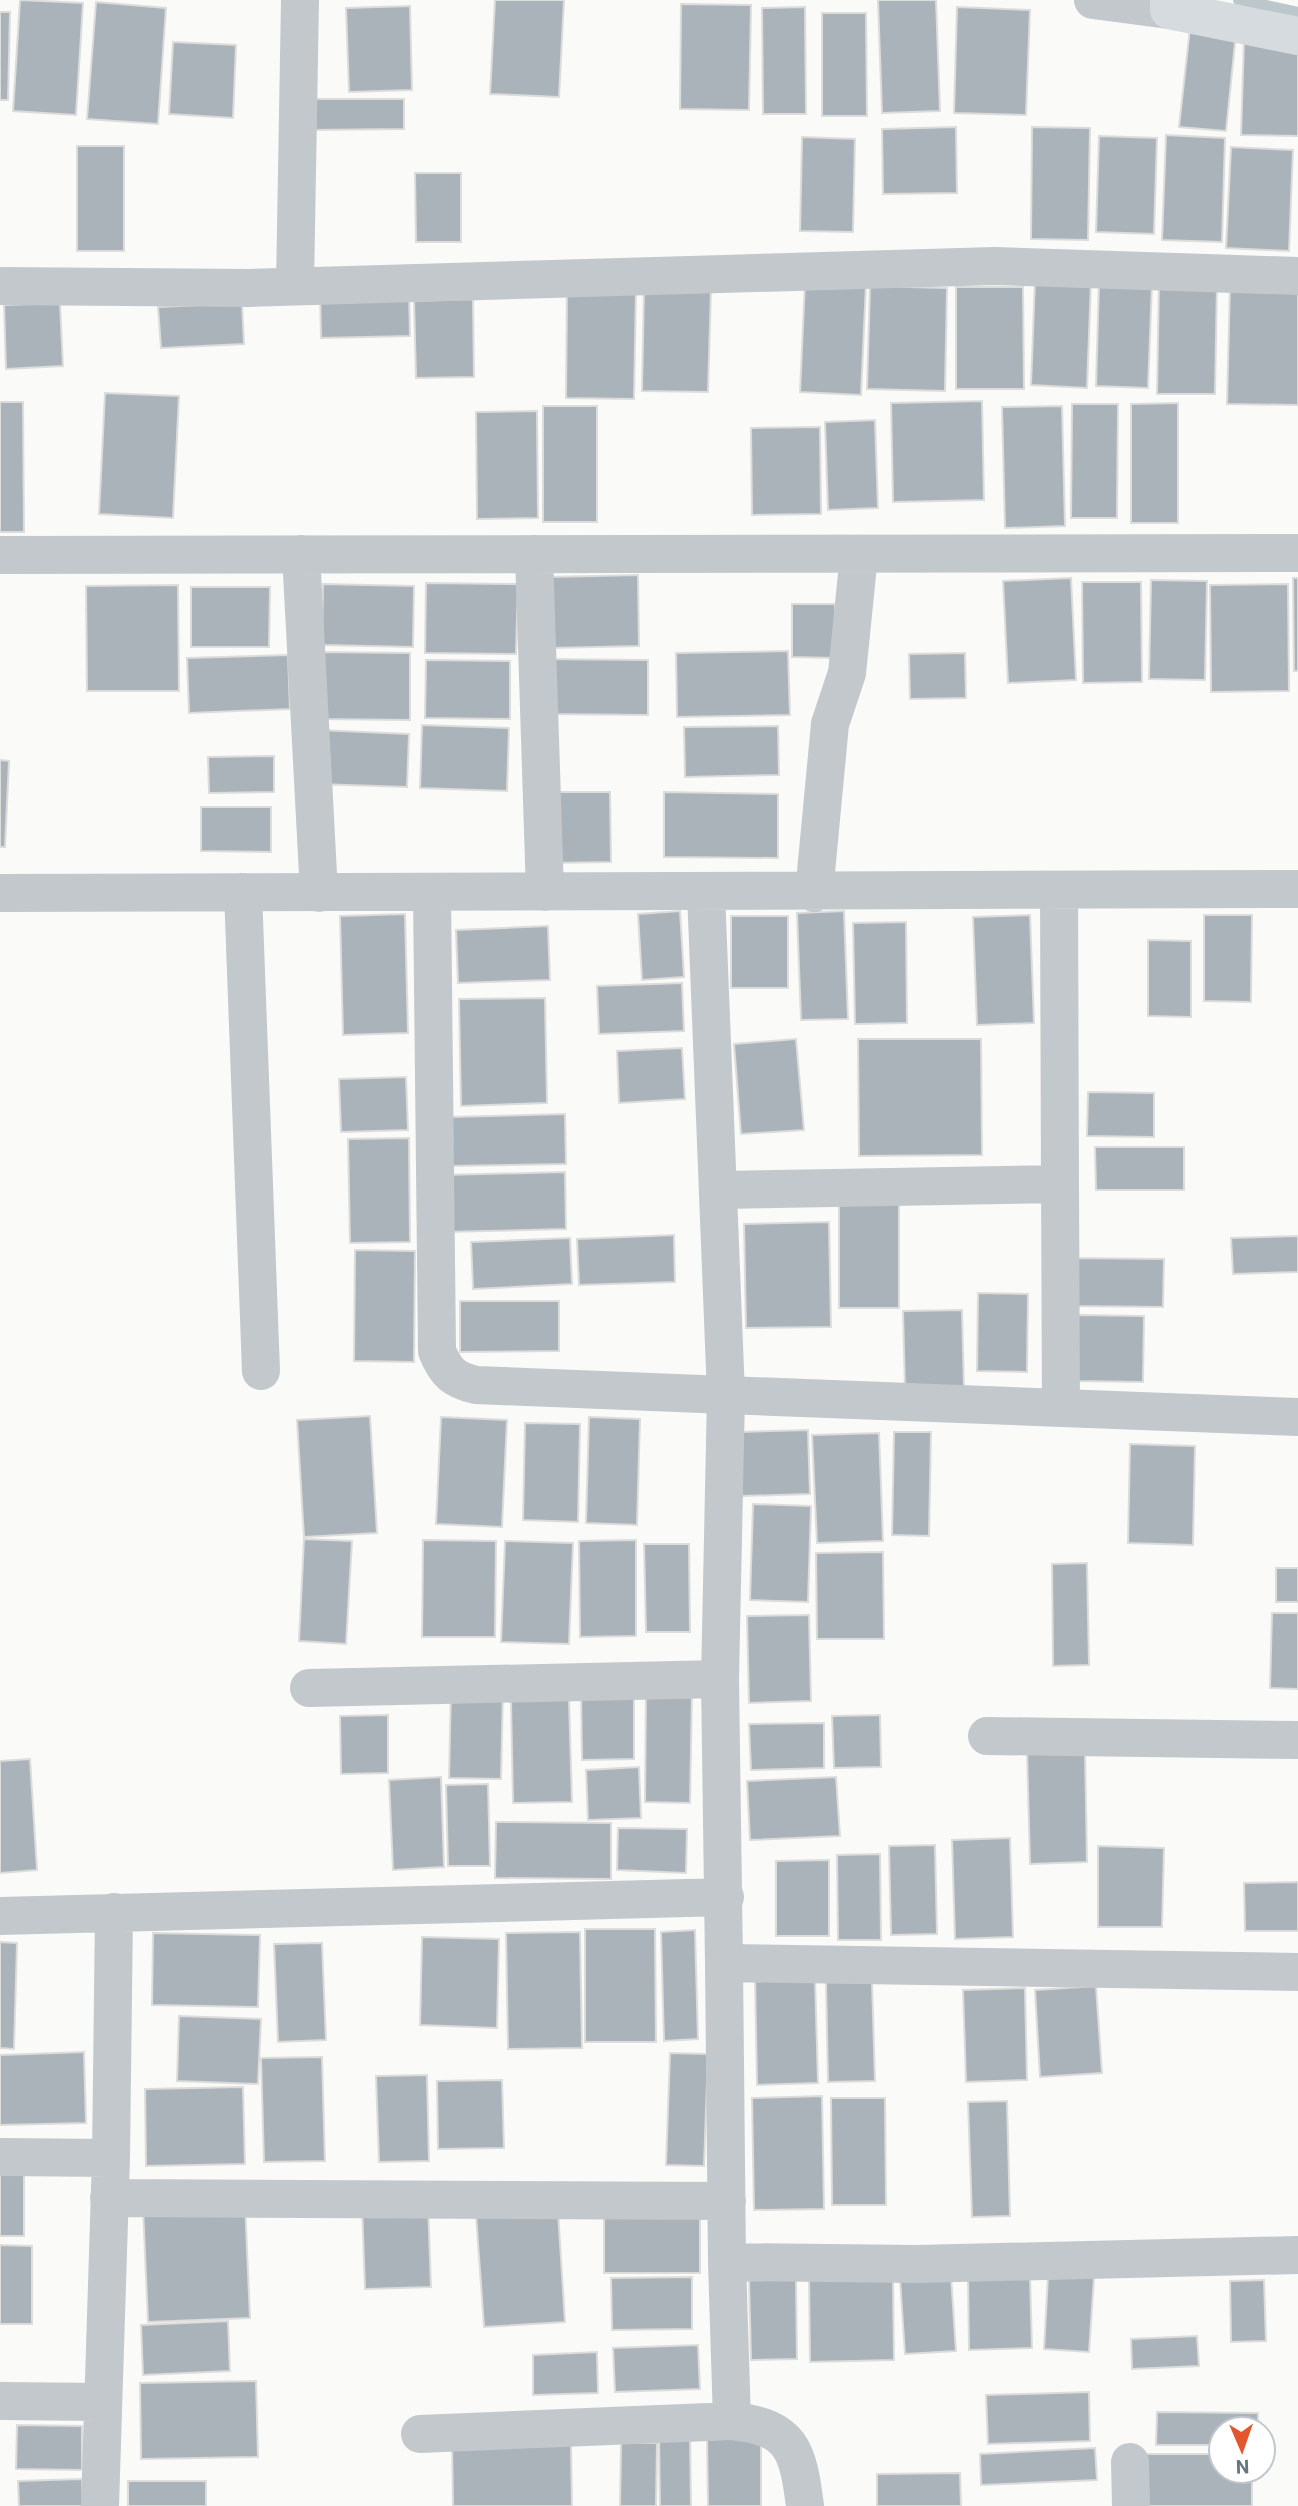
<svg xmlns="http://www.w3.org/2000/svg" width="1298" height="2506" viewBox="0 0 1298 2506" font-family="Roboto,sans-serif">
  <style>
    .lines { fill: none; stroke-linecap: round; stroke-linejoin: round }
    .stream { stroke: #bbc7cb; stroke-width: 12 }
    .building { fill: #aab3b9; stroke: #dcdcda; stroke-width: 2 }
    .minor { stroke: #c3c8cc; stroke-width: 38 }
    .secondary { stroke: #d6dbdf; stroke-width: 38 }
  </style>
  <rect width="100%" height="100%" fill="#fafaf8"/>
  <g class="lines">
    <path class="stream" d="M1239,0L1298,13"/>
  </g>
  <path class="building" d="M20,0L83,3L76,115L13,111Z
    M495,0H564L559,97L490,94Z
    M878,0H936L940,111L882,113Z
    M96,2L166,8L158,124L87,119Z
    M681,4L751,5L749,110L680,109Z
    M410,6L412,90L349,92L346,8Z
    M805,7L806,114H763L762,8Z
    M957,7L1030,10L1026,115L954,113Z
    M0,12H10L8,100H0Z
    M822,13H866L867,116H822Z
    M1190,28L1236,33L1226,131L1179,127Z
    M1244,40L1298,41V136L1241,135Z
    M173,42L236,45L233,118L169,114Z
    M312,99H404V129L312,130Z
    M956,127L957,193L883,194L882,129Z
    M1032,127L1090,128L1088,240L1031,239Z
    M1166,135L1225,138L1222,242L1162,240Z
    M1099,136L1157,138L1154,234L1096,232Z
    M802,137L855,139L853,232L800,231Z
    M77,146H124V251H77Z
    M1231,147L1293,150L1289,251L1226,248Z
    M415,173H461V242H416Z
    M1035,279L1091,281L1087,388L1031,385Z
    M805,281L866,284L861,395L800,392Z
    M1099,282L1152,284L1148,388L1096,386Z
    M1159,282L1217,283L1215,394H1157Z
    M1230,285L1298,286V405L1227,404Z
    M870,286L947,288L945,391L867,389Z
    M644,287L711,289L708,392L642,391Z
    M956,287H1023L1024,389H956Z
    M409,288L410,336L321,338L320,290Z
    M567,288L636,289L634,399L566,398Z
    M473,299L474,377L416,378L414,301Z
    M60,303L63,366L6,369L4,305Z
    M242,303L244,344L161,348L158,307Z
    M105,393L179,396L173,518L99,514Z
    M982,401L984,500L893,502L891,403Z
    M0,402H23L24,532H0Z
    M1178,403V523H1131V404Z
    M1072,404H1118L1117,518H1071Z
    M543,406H597V522H543Z
    M1062,406L1065,526L1005,528L1002,407Z
    M537,411L538,518L477,519L476,412Z
    M875,420L878,508L828,510L825,422Z
    M820,427L821,514L752,515L751,428Z
    M638,575L639,646L550,648L549,577Z
    M1071,578L1076,680L1008,683L1003,581Z
    M1293,578H1298V671H1294Z
    M1151,580L1207,581L1205,680L1149,679Z
    M1082,582H1141L1142,682L1083,683Z
    M426,583L518,584L516,654L425,653Z
    M323,584L414,586L413,647L322,645Z
    M1288,584L1289,691L1211,692L1210,585Z
    M178,585L179,691H87L86,586Z
    M191,587H270L269,647H191Z
    M792,604H835V658L792,657Z
    M788,651L790,715L677,717L676,653Z
    M318,652L410,653V720L317,719Z
    M965,653L966,698L910,699L909,654Z
    M288,655L290,709L189,713L187,658Z
    M542,659L648,660V715L541,714Z
    M426,660L510,661V719L425,718Z
    M422,725L509,728L507,791L420,788Z
    M778,726L779,775L685,777L684,727Z
    M319,730L409,734L407,787L317,784Z
    M274,756V792L209,793L208,757Z
    M0,760L9,761L5,847H0Z
    M546,792H610L611,862L548,863Z
    M664,792L778,794V858L664,857Z
    M201,807H271V852L201,851Z
    M680,911L684,977L642,980L638,914Z
    M844,911L848,1019L801,1020L797,913Z
    M405,914L408,1033L343,1035L340,916Z
    M1030,915L1034,1023L977,1025L973,917Z
    M1204,915H1252L1251,1002L1204,1001Z
    M731,916H788V988H731Z
    M906,922L907,1023L855,1024L853,923Z
    M548,926L550,980L458,983L456,930Z
    M1148,940L1191,941V1017L1148,1016Z
    M682,983L684,1031L599,1034L597,986Z
    M545,998L547,1103L461,1106L459,999Z
    M796,1039L804,1130L741,1134L734,1044Z
    M858,1039H981L982,1155L859,1156Z
    M682,1048L685,1099L619,1103L617,1051Z
    M406,1077L408,1130L341,1132L339,1079Z
    M1088,1092L1154,1093V1137L1087,1136Z
    M565,1114L566,1164L449,1166L448,1117Z
    M409,1138L410,1242L350,1243L348,1139Z
    M1095,1147H1184V1190H1096Z
    M565,1172L566,1229L444,1232L442,1175Z
    M839,1204H899V1308H839Z
    M829,1222L831,1327L746,1328L744,1224Z
    M674,1235L675,1282L579,1285L577,1239Z
    M1298,1236V1272L1233,1274L1231,1238Z
    M570,1238L572,1284L473,1289L471,1242Z
    M355,1250L415,1251L414,1362L354,1361Z
    M1073,1258L1164,1259L1163,1307L1073,1306Z
    M978,1293L1028,1294L1027,1372L977,1371Z
    M460,1301H559V1351L460,1352Z
    M962,1310L964,1389L905,1390L903,1311Z
    M1078,1315L1144,1316L1143,1382L1077,1381Z
    M370,1416L377,1533L304,1537L297,1420Z
    M441,1417L507,1420L502,1527L436,1524Z
    M589,1417L640,1419L637,1525L586,1523Z
    M525,1423L580,1424L578,1522L523,1520Z
    M808,1430L810,1494L742,1496L740,1432Z
    M894,1432H931L929,1536L892,1535Z
    M879,1433L883,1541L817,1543L812,1435Z
    M1130,1444L1195,1446L1193,1545L1128,1543Z
    M753,1504L811,1506L808,1602L750,1600Z
    M304,1539L352,1541L346,1644L299,1641Z
    M423,1540L496,1541L495,1637H422Z
    M636,1540V1636L580,1637L579,1541Z
    M505,1541L573,1543L569,1644L501,1642Z
    M644,1544H689L690,1632H646Z
    M883,1552L884,1639H817L816,1553Z
    M1087,1563L1089,1665L1053,1666L1052,1564Z
    M1276,1568H1298V1602H1276Z
    M1272,1613H1298V1689L1270,1688Z
    M809,1615L811,1701L749,1703L747,1616Z
    M581,1688H634V1759L582,1760Z
    M451,1689L503,1690L501,1779L449,1778Z
    M646,1690L692,1692L690,1803L645,1802Z
    M569,1699L572,1802L513,1803L511,1701Z
    M388,1715V1773L341,1774L340,1716Z
    M880,1715L881,1767L834,1768L832,1716Z
    M824,1723V1768L751,1770L749,1724Z
    M1085,1750L1087,1862L1030,1864L1027,1752Z
    M30,1759L37,1870L0,1873V1761Z
    M639,1767L641,1818L588,1820L586,1770Z
    M441,1777L444,1867L393,1870L389,1780Z
    M836,1777L840,1836L750,1840L747,1781Z
    M488,1784L490,1866H448L446,1785Z
    M496,1822L611,1823V1879L495,1878Z
    M618,1828L687,1829L686,1873L617,1870Z
    M1010,1838L1013,1937L955,1939L952,1840Z
    M935,1845L937,1934L891,1935L889,1846Z
    M1098,1846L1164,1848L1162,1927H1098Z
    M880,1854L881,1940H838L837,1855Z
    M829,1860V1936H776V1861Z
    M1298,1882V1931H1245L1244,1883Z
    M585,1929H655L656,2042H585Z
    M695,1930L698,2039L664,2041L661,1932Z
    M580,1932L582,2048L508,2049L506,1933Z
    M153,1933L260,1935L258,2007L152,2005Z
    M422,1937L499,1939L497,2028L420,2025Z
    M0,1942L17,1943L14,2049L0,2048Z
    M322,1943L326,2040L278,2042L274,1944Z
    M815,1977L818,2083L757,2085L755,1978Z
    M826,1982H872L875,2081L828,2082Z
    M1096,1986L1102,2073L1040,2077L1035,1990Z
    M1025,1988L1027,2080L966,2082L963,1990Z
    M179,2016L261,2019L258,2084L177,2081Z
    M84,2052L86,2123L0,2125V2055Z
    M670,2053L708,2054L704,2166L666,2165Z
    M322,2057L325,2161L264,2162L261,2058Z
    M427,2075L429,2161L379,2162L376,2076Z
    M502,2080L504,2148L438,2149L437,2081Z
    M243,2087L245,2164L146,2166L145,2089Z
    M822,2096L824,2209L754,2210L752,2098Z
    M831,2098H885L886,2205H832Z
    M1007,2101L1010,2216L972,2217L968,2102Z
    M0,2165H24V2236H0Z
    M245,2203L250,2318L148,2322L143,2208Z
    M428,2203L431,2287L365,2289L362,2205Z
    M604,2205L700,2206V2273H604Z
    M558,2211L565,2322L484,2327L476,2215Z
    M0,2245L32,2246V2324H0Z
    M893,2274L894,2360L810,2362L809,2276Z
    M796,2276L797,2359L751,2360L749,2277Z
    M951,2276L956,2351L905,2354L900,2280Z
    M1030,2276L1032,2348L969,2350L968,2278Z
    M1048,2276L1094,2278L1089,2352L1044,2349Z
    M692,2277V2329L612,2330L611,2278Z
    M1264,2280L1266,2341L1231,2342L1230,2281Z
    M228,2321L230,2371L143,2375L141,2325Z
    M1197,2336L1199,2366L1132,2369L1131,2339Z
    M698,2345L700,2389L615,2392L613,2348Z
    M597,2352L598,2393L533,2395V2355Z
    M256,2381L258,2457L141,2459L140,2383Z
    M1089,2392L1090,2441L988,2444L986,2395Z
    M1157,2412L1258,2413V2429H1221V2445H1156Z
    M17,2425L82,2426V2470L16,2469Z
    M761,2433V2506H708L707,2434Z
    M659,2434H690L691,2506H660Z
    M571,2442L572,2506H453L452,2443Z
    M621,2443H657L656,2506H620Z
    M1095,2448L1097,2480L981,2485L980,2454Z
    M1142,2454H1221V2471H1252V2506H1142Z
    M960,2473L961,2506H877V2474Z
    M82,2479L83,2506H19L18,2481Z
    M128,2481H206V2506H128Z"/>
  <g class="lines">
    <path class="minor" d="M1093,0L1169,10
      M0,286L249,288L995,266L1298,276
      M295,286L300,0
      M301,554L319,893
      M534,554L545,892
      M0,555L1298,553
      M243,892L261,1371
      M432,892L437,1351C446,1373 454,1380 476,1385L726,1395L706,892
      M0,893L1298,889
      M814,893L830,724L847,673L859,555
      M1060,1184L1061,1408
      M719,1190L1060,1184L1059,890
      M309,1688L720,1679
      M987,1736L1298,1740
      M0,1916L725,1897
      M724,1963L720,1679L726,1395L1298,1417
      M0,2157L111,2158
      M109,2198L727,2201
      M727,2262L917,2264L1298,2255
      M0,2401L102,2402
      M732,2421L727,2262L724,1963L1298,1972
      M420,2434L732,2421C792,2427 798,2450 805,2506
      M1130,2462L1131,2506
      M100,2506L111,2158L114,1912"/>
    <path class="secondary" d="M1169,0V10L1298,36"/>
  </g>
  <g transform="translate(1242 2450) rotate(178)"><circle r="33" fill="#ffffff" stroke="#c1c8cd" stroke-width="2"/>
  <path d="M0-5L12 26L0 18L-12 26Z" fill="#e4572e"/>
  <text y="-10" font-size="19" font-weight="bold" text-anchor="middle" fill="#657683">N</text>
  </g>
</svg>
